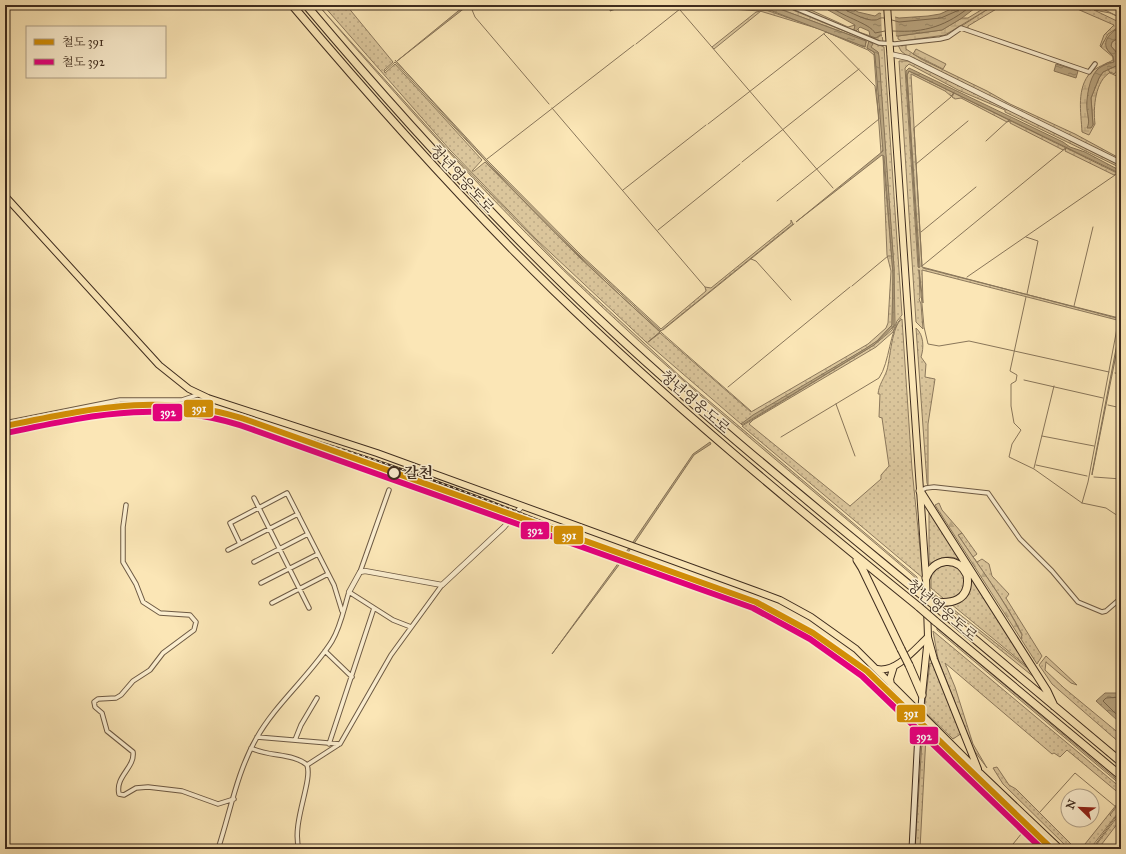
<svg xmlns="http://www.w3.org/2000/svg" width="1126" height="854" viewBox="0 0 1126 854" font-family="'IM FELL Great Primer','Noto Serif KR',serif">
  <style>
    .green { fill: url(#green-dots); stroke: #8c795d }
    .forest { fill: url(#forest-firs); stroke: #8c795d }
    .wetland { fill: url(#wetland-marsh); stroke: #8c795d }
    .water { fill: url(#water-ripples); stroke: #89765a }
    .pier { fill: #fbe6b6 }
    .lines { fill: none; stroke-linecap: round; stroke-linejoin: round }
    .shore { stroke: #7c6a50; stroke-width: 1 }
    .stream { stroke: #89765a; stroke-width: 1 }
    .minor-casing { stroke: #6d5a44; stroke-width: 5.5 }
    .tertiary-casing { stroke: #6d5a44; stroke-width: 6 }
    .secondary-casing { stroke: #3e2c1e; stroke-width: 7 }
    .primary-casing { stroke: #3e2c1e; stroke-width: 8 }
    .trunk-casing { stroke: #3e2c1e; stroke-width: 8 }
    .motorway-casing { stroke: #3e2c1e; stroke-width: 9 }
    .minor { stroke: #fcefd0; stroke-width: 3.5 }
    .tertiary { stroke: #fcefd0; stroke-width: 4.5 }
    .secondary { stroke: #fcefd0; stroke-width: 5 }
    .primary { stroke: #fbe6b6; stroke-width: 6 }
    .trunk { stroke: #fbe6b6; stroke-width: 6 }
    .motorway { stroke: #fbe6b6; stroke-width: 7 }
    .rail-casing { stroke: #3e2c1e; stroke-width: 2.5 }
    .rail { stroke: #fcefd0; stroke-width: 1; stroke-dasharray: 3; stroke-linecap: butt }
    .secondary-bridge-casing { stroke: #3e2c1e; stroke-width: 7; stroke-linecap: butt }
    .motorway-bridge-casing { stroke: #3e2c1e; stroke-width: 9; stroke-linecap: butt }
    .secondary-bridge { stroke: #fcefd0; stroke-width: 5 }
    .motorway-bridge { stroke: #fbe6b6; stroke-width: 7 }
    .rail-1-casing { stroke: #fcefd0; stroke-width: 9 }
    .rail-2-casing { stroke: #fcefd0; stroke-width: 9 }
    .rail-1 { stroke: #d28e06; stroke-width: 6 }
    .rail-2 { stroke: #e5007d; stroke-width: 6 }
    .stop-dot { fill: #fcefd0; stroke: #3e2c1e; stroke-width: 2 }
    .labels { text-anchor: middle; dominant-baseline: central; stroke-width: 3; stroke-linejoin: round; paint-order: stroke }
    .street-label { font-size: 15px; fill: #3e2c1e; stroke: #fcefd0 }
    .stop-label { font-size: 15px; font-weight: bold; fill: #3e2c1e; stroke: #fcefd0; text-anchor: start }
    .line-badge { stroke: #fcefd0; stroke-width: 1.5 }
    .badge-label { font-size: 11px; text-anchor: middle; font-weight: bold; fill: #fff }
  </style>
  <defs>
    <pattern id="green-dots" width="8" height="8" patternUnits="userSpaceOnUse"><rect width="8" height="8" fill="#dbc69c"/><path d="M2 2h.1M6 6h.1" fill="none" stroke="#bdaa86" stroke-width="1.8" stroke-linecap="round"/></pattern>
    <pattern id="forest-firs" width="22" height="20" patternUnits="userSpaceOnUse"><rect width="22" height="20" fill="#dbc69c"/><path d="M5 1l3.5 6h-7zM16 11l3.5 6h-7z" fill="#bdaa86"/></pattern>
    <pattern id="wetland-marsh" width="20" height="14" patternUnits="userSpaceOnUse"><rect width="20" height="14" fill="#dbc69c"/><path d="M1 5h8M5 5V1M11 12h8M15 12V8" fill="none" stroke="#bdaa86"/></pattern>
    <pattern id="water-ripples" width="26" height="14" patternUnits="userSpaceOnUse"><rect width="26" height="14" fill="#bba782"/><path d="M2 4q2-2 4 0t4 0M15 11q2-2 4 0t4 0" fill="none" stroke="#99886a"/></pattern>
  </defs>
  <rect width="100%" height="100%" fill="#fbe6b6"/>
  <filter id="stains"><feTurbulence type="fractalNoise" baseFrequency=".005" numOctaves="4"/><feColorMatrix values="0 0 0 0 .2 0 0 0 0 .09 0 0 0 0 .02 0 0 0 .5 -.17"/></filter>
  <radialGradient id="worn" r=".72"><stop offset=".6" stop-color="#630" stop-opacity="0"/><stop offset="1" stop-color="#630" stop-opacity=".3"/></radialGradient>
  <path class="green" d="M318,5L449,151L564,269L682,378L917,577V579C811,488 702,401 601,306C500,212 408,109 318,5Z
    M323,5L347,6L393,62L384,70L385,73L395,64L482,160L472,171H474L485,162L580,258L660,332L648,342L660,333L751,412L868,344L886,328L888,323L891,271L887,255L883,155L893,274L892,325L877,341L865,349L741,424L646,342L537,240L450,150Z
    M611,5H692L766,10L826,31L760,11L686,6L621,7L610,11Z
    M777,5H784L795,11L884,47L902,315L897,321L893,332L876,347L753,420L749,424L850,506L881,479V475L889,466L882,418L879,417L880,394H878C879,384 884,379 887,370C890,359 892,325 902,319L912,469L923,578L742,426L874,345L892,330L895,324L894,268L878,52L867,48L874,52L875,56L884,148L881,153L874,55L868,50L826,32L865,47L866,41L777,8Z
    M789,5H800L848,27L855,25L854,30L856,31L858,29L859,32L876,38L882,35L883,42Z
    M989,5L991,8L999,5H1012L998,8L968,26V29L960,27L988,9L986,7Z
    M1068,5H1080L1087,9L1095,5L1121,18L1110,13L1094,10L1121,23V29L1119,28L1104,41L1101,47L1100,46L1104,35L1114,25Z
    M898,45H906V49L921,59L987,91L1010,104L1075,134L1121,159V161L906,55L901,51Z
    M395,60L487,160L582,256L661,329L706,291L705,287L711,288L791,223V220L793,224L661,331L580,256L485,160Z
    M899,61H909L1121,166V168L1005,112V110L958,90L909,64L905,68L918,267H920L907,75L909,71L1117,173L1114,175L1065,151L1066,148L1063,150L1010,123V121L1007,122L961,98L955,99L952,97L954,93L951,96L945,91L911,74L922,267L1120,319L1119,323L1117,320L922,270L923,303L919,270L920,298L919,299L921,304L923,329L916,322Z
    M916,328C924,335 924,348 921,357L926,364L925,377L935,379L928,424V486L927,483Z
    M929,510L960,560C948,554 940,558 929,564Z
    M962,533L977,554L973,557L977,562L982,559L989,564L992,576L1009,594L1006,598L1042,656L1037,664L1021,639L1022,634C1004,599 980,568 958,535Z
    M955,563L967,579C962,591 959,599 944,599L931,588V575L935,568Z
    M971,576L1035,673L951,604C964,596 972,592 971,576Z
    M934,594L1040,678V682L934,596Z
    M937,628L1121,783V785L937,630Z
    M933,631L1121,788V795L1067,750L1060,757L1054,753L1052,754L945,663L955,687L973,744L987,768L973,749L938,659Z
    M1046,656L1077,685L1071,683L1046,662L1045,670L1064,688L1121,735V744L1052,684L1039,665Z
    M930,663L935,665L962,733L953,739L924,711Z
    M923,726L1026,826L1025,828L1005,811L1006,809L953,757L926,736L920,849H915Z
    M997,767L1009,785L1016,789L1076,849H1069L1003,784L993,768Z
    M1121,799V809L1090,849H1081Z
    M1121,812V819L1098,849H1093Z"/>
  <path class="forest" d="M939,503L942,510L962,533L958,535C980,568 1004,599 1022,635L1021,639L935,505Z"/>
  <path class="wetland" d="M986,7L988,9L945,35L902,41L898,39V36L942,30L962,18H968Z
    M761,11L714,49L712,47L756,12Z
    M1117,28L1121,29V32L1118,30L1106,48L1113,56L1114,62L1107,63L1097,70L1089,88L1087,103L1089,126L1093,125L1091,98L1099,78L1103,72L1118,65L1119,55L1111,46L1112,42L1121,36V39L1116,43L1117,49L1121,53V66L1114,74L1111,72C1095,80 1093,108 1095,124L1089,135L1082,132C1081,112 1076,88 1091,72C1095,68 1108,63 1113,60V57L1101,47L1108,34Z
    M916,49L946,64L943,69L913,54Z"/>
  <path class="water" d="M461,5H490L472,9L470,7H466L397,61L463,7Z
    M692,5H777V8L866,41L865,47L772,11Z
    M823,5H846L858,12L875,16L879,13L899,18L928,16L940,14L960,5H979L962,18L942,30L898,36L880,35L876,38L870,36L869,31L860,27L856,31L854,30L855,25L828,10Z
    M1115,30L1121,32V36L1112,42L1111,46C1116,53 1121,55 1118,65L1103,72L1099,78L1091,98L1093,125L1091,128H1087C1090,122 1088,116 1087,110C1086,99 1089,78 1097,70C1102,65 1108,64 1114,62L1113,56C1102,46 1104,39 1115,30Z
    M869,41L873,44L871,47L878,52L879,56L894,268V326L874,345L742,425L741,424L753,415L865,349L877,341L892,325L893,274L884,156L882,155L796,222L883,151L875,56L874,52L867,48Z
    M1056,64L1078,71L1076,78L1054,71Z
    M909,68L1063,142L1070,147L1085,152L1121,171V174L909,71L907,75L919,268L906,71Z
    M1121,323V330L1092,475V473Z
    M710,442L711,444L694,455L625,557L552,654L622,558L693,454Z
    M1105,693H1121V719L1118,721L1096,701Z"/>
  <path class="pier" d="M881,12L895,15L896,38L882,37Z"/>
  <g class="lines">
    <path class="shore" d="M829,5C839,16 870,23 875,33L885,31
      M845,5L847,11C855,14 866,21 875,20C879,20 879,17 884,18
      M892,20L899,22L941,18L959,10L961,5
      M893,31C925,33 947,26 972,5
      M1121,697L1106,698L1103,701L1115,713L1121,716"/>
    <path class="stream" d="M470,5L475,17L549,104
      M680,10L833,188
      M636,44L685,5
      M1108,69L1110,73L1121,78
      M385,71L395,62C455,129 516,195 580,257C635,311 693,360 751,411
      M552,108L705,287
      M708,124L826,32
      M986,141L1010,119
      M487,159L634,45
      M742,162L859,69
      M916,164L968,121
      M623,190L706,125
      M777,201L879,119L875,86L824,34
      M658,230L740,164
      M921,232L976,187
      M1026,237L1038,241L1027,294
      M751,259L756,261L791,300
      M922,266L914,128L951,97L954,92
      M922,266L1067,147
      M923,268L1119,318L1121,311
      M919,270L924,327L928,344L939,346L969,341L1109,372
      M967,277L1118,173
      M852,286L888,256H891
      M1026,297L1010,371L1017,375L1016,381L1011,384V406L1014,423L1021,430L1012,444L1009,457L1034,469L1082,503L1106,508L1121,518
      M1074,306L1093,227
      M663,330L794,224
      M648,342L660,332
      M1115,373L1121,374
      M1024,380L1103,398
      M728,387L850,287
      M836,404L855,456
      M1108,405L1121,408
      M1042,436L1094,446
      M781,437L879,378C890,362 889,331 901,318
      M1036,465L1087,476
      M1034,468L1054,386
      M1094,477L1121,479
      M1082,503L1088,482L1118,323
      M1040,812L1075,773L1116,807L1110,815L1111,816
      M1009,849L1026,828
      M1092,849L1121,810"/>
    <defs>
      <path id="minor" d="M788,5L879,43L895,44L940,39L948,37L961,28L1089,72L1095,64
        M5,423L120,400H182L200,394
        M920,491L926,488L934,487L988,493L1020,539L1052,571L1078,602L1102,612L1106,611L1121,598
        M254,498L309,608
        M126,505L123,527V562L136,584L143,602L160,613L190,615L196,622L194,630L163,653L150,670L133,681L121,695L116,698L98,699L94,702L95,707L102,713L107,731L133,752C135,768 115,776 119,794L124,795L136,788L148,787L182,791L218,804L234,799
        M240,544L230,523L287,493L334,585L342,611
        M228,550L298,514
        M254,562L308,534
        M360,572L389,490
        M261,583L318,554
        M272,603L328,574
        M325,651L352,677
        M257,737L340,744L391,655L442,585
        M295,740L301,725L317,698
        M329,744L374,608
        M251,748C268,757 294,753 307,765C313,781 291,824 299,849
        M307,765L338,745
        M218,849C230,813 237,772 256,739C276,703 310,676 332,641C341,626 344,608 349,592L393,620L411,627"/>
      <path id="tertiary" d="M890,54L908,58L1121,163
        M349,592L360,572L365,571L442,585L504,527L522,506"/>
      <path id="secondary" d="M921,707L922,695
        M912,849L918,733"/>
      <path id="primary" d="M5,196L159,365L189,389L208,398L377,453L756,591L780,600L811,617L856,649L980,773L1060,849
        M877,669C896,673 915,649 928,637L934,659L978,769
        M891,685L890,679L894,666"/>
      <path id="trunk" d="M887,5L926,578L928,637L922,695"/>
      <path id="motorway" d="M292,5C375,103 460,199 552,289C668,402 793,505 919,607
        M306,5C398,114 493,219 597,317C699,413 809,502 918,592
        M920,491L1047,691L1054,706
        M857,560L862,568L901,649
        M926,578C933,558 958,555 967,575C971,601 951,605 930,601
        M934,605L1121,762
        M935,621L1121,776
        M909,665L922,695"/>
    </defs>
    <use href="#minor" class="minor-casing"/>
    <use href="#tertiary" class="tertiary-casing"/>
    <use href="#secondary" class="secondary-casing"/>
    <use href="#primary" class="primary-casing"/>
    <use href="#trunk" class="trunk-casing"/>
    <use href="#motorway" class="motorway-casing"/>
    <use href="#minor" class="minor"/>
    <use href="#tertiary" class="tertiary"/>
    <use href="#secondary" class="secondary"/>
    <use href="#primary" class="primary"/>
    <use href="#trunk" class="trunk"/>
    <use href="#motorway" class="motorway"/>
    <defs>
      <path id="rail" d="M276,430C330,444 382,462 435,481C490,501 543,521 596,544"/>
    </defs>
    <use href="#rail" class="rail-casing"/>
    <use href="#rail" class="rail"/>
    <defs>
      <path id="secondary-bridge" d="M918,733L921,707"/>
      <path id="motorway-bridge" d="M918,592L934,605
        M919,607L935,621
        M901,649L909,665"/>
    </defs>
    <use href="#secondary-bridge" class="secondary-bridge-casing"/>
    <use href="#motorway-bridge" class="motorway-bridge-casing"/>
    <use href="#secondary-bridge" class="secondary-bridge"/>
    <use href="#motorway-bridge" class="motorway-bridge"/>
    <defs>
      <path id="rail-1" d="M5,426C93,408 166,391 253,422L756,602L813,633L867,671L1052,849"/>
      <path id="rail-2" d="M6,433C93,415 165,398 251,429L753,608L810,639L862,676L1042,849"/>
    </defs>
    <use href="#rail-1" class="rail-1-casing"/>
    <use href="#rail-2" class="rail-2-casing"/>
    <use href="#rail-1" class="rail-1"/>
    <use href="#rail-2" class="rail-2"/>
  </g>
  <circle class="stop-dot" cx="394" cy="473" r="6"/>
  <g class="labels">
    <g class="street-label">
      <text transform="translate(462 179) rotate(47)">청년영웅도로</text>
      <text transform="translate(695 402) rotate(41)">청년영웅도로</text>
      <text transform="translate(942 610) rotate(40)">청년영웅도로</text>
    </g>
    <g class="stop-label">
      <text x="404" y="473">갈천</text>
    </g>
  </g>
  <g class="line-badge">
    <rect x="183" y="399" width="31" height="19" rx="4" fill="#d28e06"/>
    <rect x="152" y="403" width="31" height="19" rx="4" fill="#e5007d"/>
    <rect x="520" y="521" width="30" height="19" rx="4" fill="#e5007d"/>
    <rect x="553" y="525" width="31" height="20" rx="4" fill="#d28e06"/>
    <rect x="896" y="704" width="30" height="19" rx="4" fill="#d28e06"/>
    <rect x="909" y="726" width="30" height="19" rx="4" fill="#e5007d"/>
  </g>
  <g class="badge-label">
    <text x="199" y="412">391</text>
    <text x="168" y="416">392</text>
    <text x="535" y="534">392</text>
    <text x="569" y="539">391</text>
    <text x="911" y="717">391</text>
    <text x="924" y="740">392</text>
  </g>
  <rect width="1126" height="854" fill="none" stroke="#fbe6b6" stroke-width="20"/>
  <rect x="6" y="6" width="1114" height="842" fill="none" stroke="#3e2c1e" stroke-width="2"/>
  <rect x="10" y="10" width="1106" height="834" fill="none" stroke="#3e2c1e"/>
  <rect x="26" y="26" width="140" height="52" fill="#fcefd0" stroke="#b0a189"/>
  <rect x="34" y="39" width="20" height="6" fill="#d28e06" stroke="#b0a189"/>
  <text x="62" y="46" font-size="12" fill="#3e2c1e">철도 391</text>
  <rect x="34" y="59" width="20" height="6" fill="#e5007d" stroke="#b0a189"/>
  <text x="62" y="66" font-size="12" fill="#3e2c1e">철도 392</text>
  <g transform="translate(1080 808) rotate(293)"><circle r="19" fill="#fcefd0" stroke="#b0a189"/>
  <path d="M0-3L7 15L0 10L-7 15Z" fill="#8f2418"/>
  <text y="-6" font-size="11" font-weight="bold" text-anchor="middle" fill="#3e2c1e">N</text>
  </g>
  <rect width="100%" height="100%" filter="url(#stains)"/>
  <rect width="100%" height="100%" fill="url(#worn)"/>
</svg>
